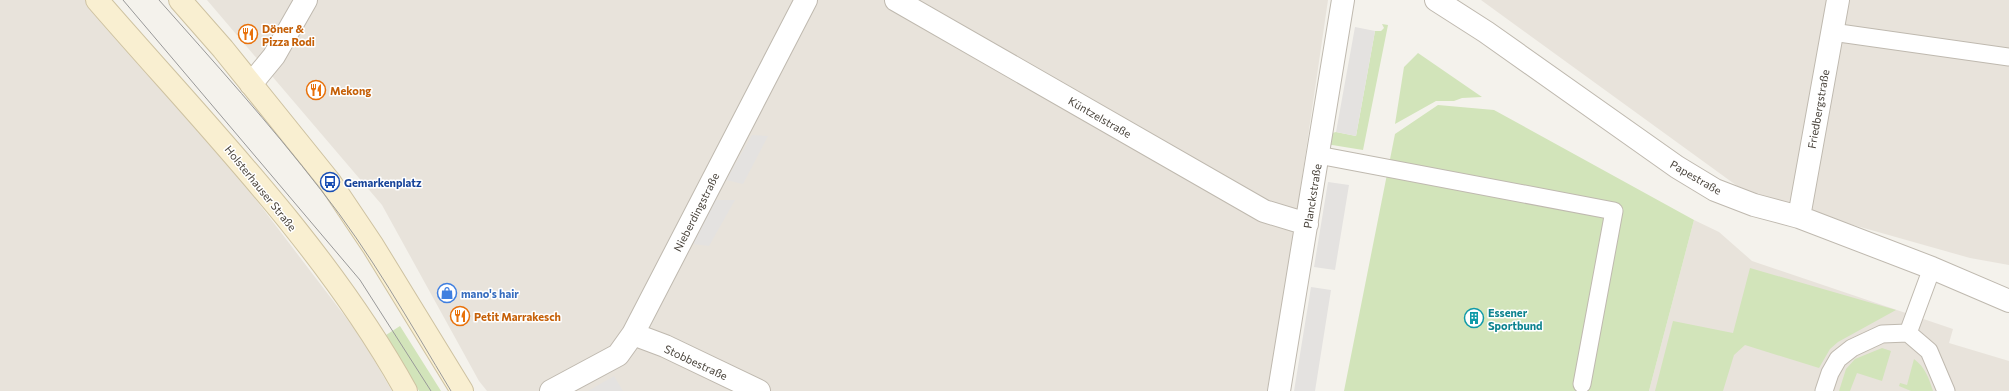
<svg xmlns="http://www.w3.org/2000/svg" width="2009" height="391" viewBox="0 0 2009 391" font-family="Commissioner,sans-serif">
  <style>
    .residential { fill: #e8e3db }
    .green { fill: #d2e4ba }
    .parking { fill: #e4e2e0 }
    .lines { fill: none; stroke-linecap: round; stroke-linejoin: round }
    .service-casing { stroke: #bfb9af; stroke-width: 19 }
    .minor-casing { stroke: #bfb9af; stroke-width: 24 }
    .secondary-casing { stroke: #cec2a1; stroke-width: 24 }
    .service { stroke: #fff; stroke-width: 17 }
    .minor { stroke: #fff; stroke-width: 22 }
    .secondary { stroke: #f9efd1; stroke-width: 22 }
    .tram { stroke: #999; stroke-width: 1 }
    .labels { text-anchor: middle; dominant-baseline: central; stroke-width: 3; stroke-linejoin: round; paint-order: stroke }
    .food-label { font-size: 11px; font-weight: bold; fill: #c56008; stroke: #fff; text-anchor: start }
    .street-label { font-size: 11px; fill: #48423a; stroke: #fff }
    .transit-label { font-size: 11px; font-weight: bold; fill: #164399; stroke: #fff; text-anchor: start }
    .shop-label { font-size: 11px; font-weight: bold; fill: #366cbe; stroke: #fff; text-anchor: start }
    .culture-label { font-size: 11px; font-weight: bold; fill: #0d838f; stroke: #fff; text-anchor: start }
  </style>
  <rect width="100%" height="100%" fill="#f4f2ec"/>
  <path class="residential" d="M0,0H88L215,146L360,336L392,391H0Z
    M207,0H1328L1291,253L1267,391H487L479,381L382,205Z
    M1481,0H2009V265L1970,258L1751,196Z
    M1694,220L1719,232L1752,261L1953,329L1949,343L2009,361V391H1649Z"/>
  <path class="green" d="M1382,24L1388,25L1363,150L1326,144L1329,134L1336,132L1356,136L1375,31H1381L1384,28Z
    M1418,53L1482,97L1462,98L1454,101H1436L1395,124L1404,67Z
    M1438,105L1494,110L1694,220L1649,391H1344L1395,134Z
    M1750,268L1896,310L1838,342L1830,349L1819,368L1745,345L1734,355L1723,391H1655L1673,321L1733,333Z
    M400,326L441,391H419L386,335Z
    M1882,348L1891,351L1882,381L1857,373L1850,391H1839L1846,369L1855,359Z
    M1914,359C1925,367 1929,378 1933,391H1911L1899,386L1900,383L1907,385Z"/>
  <path class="parking" d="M1355,27L1375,31L1356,136L1336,132Z
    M752,135L768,136L743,184L726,180Z
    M1328,182L1349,185L1335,270L1314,267Z
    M715,200H735L709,246L693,244Z
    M1311,287L1331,290L1315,391H1294Z
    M614,376L623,391H588Z"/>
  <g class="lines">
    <defs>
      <path id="service" d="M1832,32L2009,57
        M1318,155L1614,211L1582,384
        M1932,268L1908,333L1929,351L1946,391
        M1824,391L1830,373L1838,359L1852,348L1882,334L1908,333"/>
      <path id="minor" d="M896,0L1264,211L1307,224
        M1436,0L1486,32L1677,167L1715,190L1754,205L1799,217L1932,268L2009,301
        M251,84L274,56L306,0
        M1799,217L1838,0
        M633,334L665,346L759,391
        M551,391L618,355L633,334L806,0
        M1279,391L1343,0"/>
      <path id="secondary" d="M97,0C206,126 325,245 406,391
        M180,0L223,49L330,182L373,246L462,391"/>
    </defs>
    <use href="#service" class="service-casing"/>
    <use href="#minor" class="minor-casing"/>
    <use href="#secondary" class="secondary-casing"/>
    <use href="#service" class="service"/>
    <use href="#minor" class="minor"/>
    <use href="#secondary" class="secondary"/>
    <path class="tram" d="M123,0L360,280L431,391
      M159,0C214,62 270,124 321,190C370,252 410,323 451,391"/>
  </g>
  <defs>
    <symbol id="restaurant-ring" viewBox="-11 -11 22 22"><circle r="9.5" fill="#fff" stroke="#e8710a" stroke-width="1.5"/><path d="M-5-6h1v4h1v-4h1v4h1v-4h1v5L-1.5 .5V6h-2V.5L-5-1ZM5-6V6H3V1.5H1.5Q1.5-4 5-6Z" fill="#e8710a"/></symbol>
    <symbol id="bus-ring" viewBox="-11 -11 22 22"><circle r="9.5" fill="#fff" stroke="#1a4fb4" stroke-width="1.5"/><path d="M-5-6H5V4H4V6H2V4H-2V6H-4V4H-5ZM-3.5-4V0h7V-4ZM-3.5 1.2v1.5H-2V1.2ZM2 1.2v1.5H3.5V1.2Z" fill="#1a4fb4"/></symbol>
    <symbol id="shop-ring" viewBox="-11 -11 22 22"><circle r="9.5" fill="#fff" stroke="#3f7fe0" stroke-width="1.5"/><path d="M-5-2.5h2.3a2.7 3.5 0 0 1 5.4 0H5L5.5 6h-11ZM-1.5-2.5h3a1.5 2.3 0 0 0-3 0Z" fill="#3f7fe0"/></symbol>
    <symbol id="building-ring" viewBox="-11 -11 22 22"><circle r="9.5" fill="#fff" stroke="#0f9aa8" stroke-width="1.5"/><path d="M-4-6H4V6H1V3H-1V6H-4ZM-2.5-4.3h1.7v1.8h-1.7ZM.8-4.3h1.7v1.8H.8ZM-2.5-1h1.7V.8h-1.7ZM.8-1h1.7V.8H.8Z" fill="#0f9aa8"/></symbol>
  </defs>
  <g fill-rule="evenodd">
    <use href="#restaurant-ring" x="237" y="23" width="22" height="22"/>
    <use href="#restaurant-ring" x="305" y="79" width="22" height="22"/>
    <use href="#bus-ring" x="319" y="171" width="22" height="22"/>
    <use href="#shop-ring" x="436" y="282" width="22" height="22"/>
    <use href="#restaurant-ring" x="449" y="305" width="22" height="22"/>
    <use href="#building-ring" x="1463" y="307" width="22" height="22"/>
  </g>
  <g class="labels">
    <g class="food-label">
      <text x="262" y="28">Döner &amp;<tspan x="262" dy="13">Pizza Rodi</tspan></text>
      <text x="330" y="90">Mekong</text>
      <text x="474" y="316">Petit Marrakesch</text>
    </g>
    <g class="street-label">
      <text transform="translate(1818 109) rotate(-80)">Friedbergstraße</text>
      <text transform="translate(1100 117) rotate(30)">Küntzelstraße</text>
      <text transform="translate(1696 177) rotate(30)">Papestraße</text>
      <text transform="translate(261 188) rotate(51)">Holsterhauser Straße</text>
      <text transform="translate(1312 196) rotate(-81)">Planckstraße</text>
      <text transform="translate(696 212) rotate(-63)">Nieberdingstraße</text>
      <text transform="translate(696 362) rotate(25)">Stobbestraße</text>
    </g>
    <g class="transit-label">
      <text x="344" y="182">Gemarkenplatz</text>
    </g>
    <g class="shop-label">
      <text x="461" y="293">mano's hair</text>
    </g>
    <g class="culture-label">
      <text x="1488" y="312">Essener<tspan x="1488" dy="13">Sportbund</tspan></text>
    </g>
  </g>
</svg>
